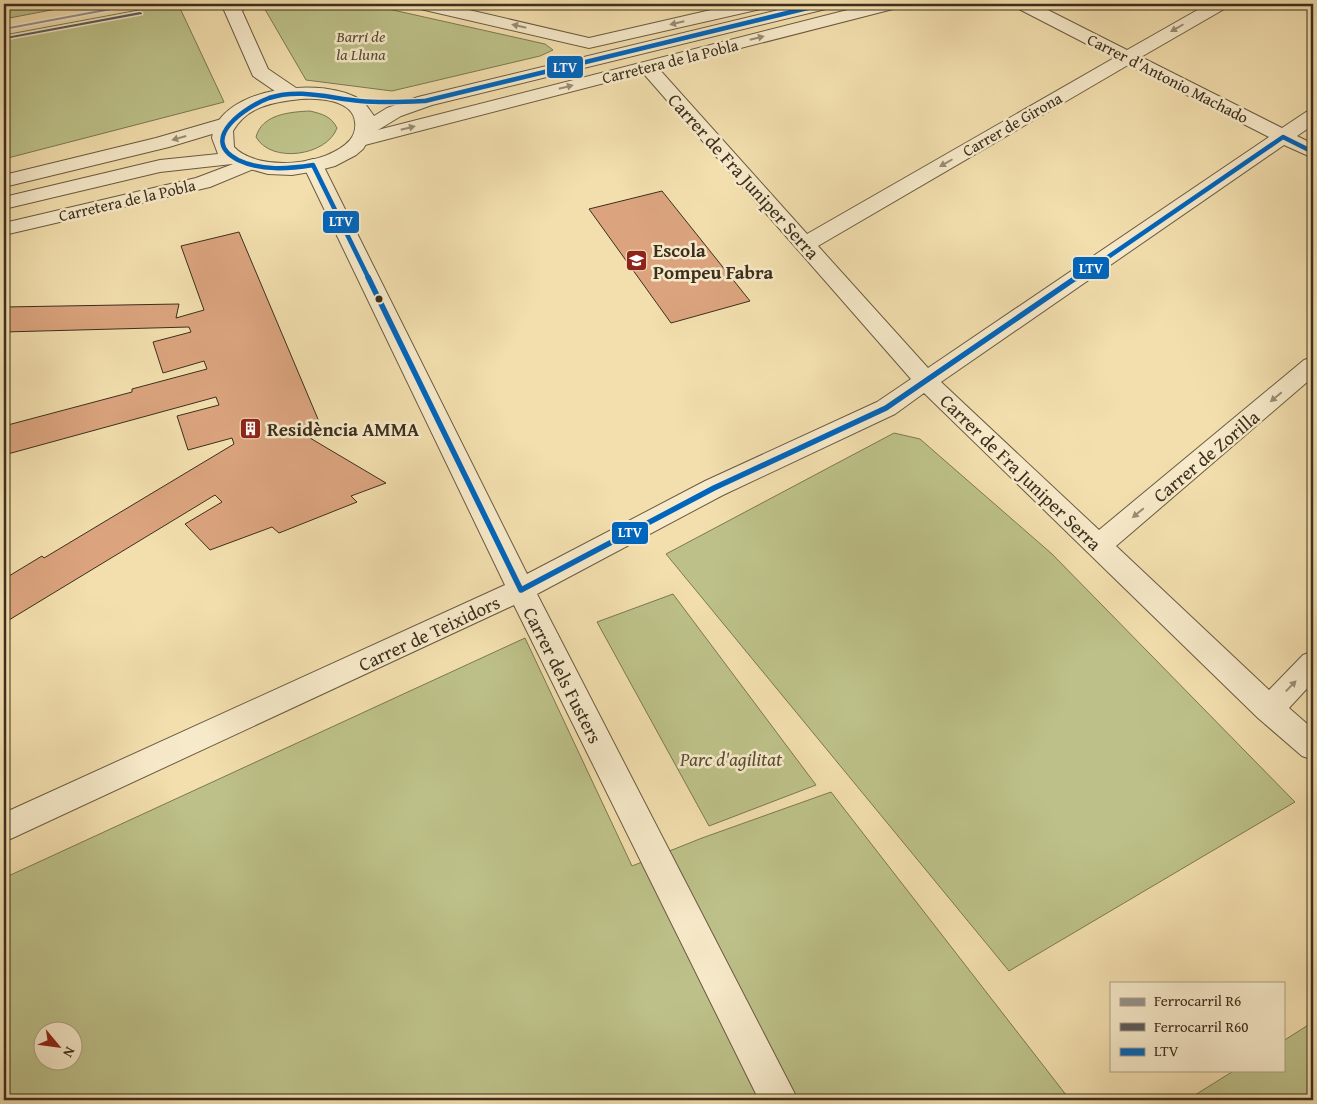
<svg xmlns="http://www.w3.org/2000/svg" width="1317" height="1104" viewBox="0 0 1317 1104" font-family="'Gentium Book Plus',serif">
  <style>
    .green { fill: #bdc189; stroke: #7c7853; fill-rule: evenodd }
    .building { fill: #dba47e; stroke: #3c2f1d }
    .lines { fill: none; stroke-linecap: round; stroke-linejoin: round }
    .minor-casing { stroke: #6a5b41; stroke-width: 2 }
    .tertiary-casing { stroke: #6a5b41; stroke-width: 2 }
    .minor { fill: #f7eaca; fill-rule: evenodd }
    .tertiary { fill: #f7eaca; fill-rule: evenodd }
    .bus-1-far1-casing { stroke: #f7eaca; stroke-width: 7 }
    .bus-1-casing { stroke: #f7eaca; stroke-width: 9 }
    .bus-1-far1 { stroke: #0065bd; stroke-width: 4.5 }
    .bus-1 { stroke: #0065bd; stroke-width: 5.5 }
    .rail-1-casing { stroke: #f7eaca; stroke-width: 3 }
    .rail-2-casing { stroke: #f7eaca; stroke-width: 3 }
    .rail-1 { fill: #95928e; fill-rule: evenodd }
    .rail-2 { fill: #5b5b5b; fill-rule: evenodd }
    .oneway { fill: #9a8c74 }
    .bus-dot { fill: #3c2f1d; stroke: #f7eaca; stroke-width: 2 }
    .labels { text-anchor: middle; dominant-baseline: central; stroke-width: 5; stroke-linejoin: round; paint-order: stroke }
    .far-park-label { font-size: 16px; font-style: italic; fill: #564c33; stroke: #f7eaca }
    .far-street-label { font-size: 16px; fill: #3c2f1d; stroke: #f7eaca }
    .street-label { font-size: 19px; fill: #3c2f1d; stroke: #f7eaca }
    .poi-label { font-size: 19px; font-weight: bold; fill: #3c2f1d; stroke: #f7eaca; text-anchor: start }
    .park-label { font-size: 19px; font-style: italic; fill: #564c33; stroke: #f7eaca }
    .line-badge { stroke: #f7eaca; stroke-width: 2 }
    .badge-label { font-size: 14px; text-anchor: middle; font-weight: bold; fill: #fff }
  </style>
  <rect width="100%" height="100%" fill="#f3dfae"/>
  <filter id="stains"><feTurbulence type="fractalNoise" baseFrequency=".004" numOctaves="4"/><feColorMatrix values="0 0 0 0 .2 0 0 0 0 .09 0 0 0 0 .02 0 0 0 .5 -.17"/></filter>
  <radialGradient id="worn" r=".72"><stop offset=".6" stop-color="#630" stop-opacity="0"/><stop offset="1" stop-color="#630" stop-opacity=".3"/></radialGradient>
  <path class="green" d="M4,4H83L4,19Z
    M171,4H178L224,102L4,159V35Z
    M266,4H366L545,44L553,50L540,56L392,91L306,80L263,6Z
    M310,111C322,114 331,116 337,128C327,156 271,164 256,137C262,114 290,112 310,111Z
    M894,433L920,439L1052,554L1295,802L1009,971L666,554Z
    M673,594L816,785L709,826L597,622Z
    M525,638L632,866L702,838L831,792L1070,1100H4V878ZM42,1032H72V1062H42Z
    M1313,1022V1100H1187L1235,1070H1283V1041Z"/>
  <path class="building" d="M662,191L750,301L671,323L589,209Z
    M239,232L323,431L310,438L386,483L351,496L357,502L279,533L272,527L210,550L185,524L222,502L215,495L4,623V579L42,556L44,558L234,444L232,438L188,450L177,416L219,405L216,397L4,455V426L132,392V389L207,369L204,361L163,373L153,342L191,332L189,327L4,332V307L179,304L176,318L204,310L181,246Z"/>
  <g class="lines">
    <defs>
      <path id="minor" d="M230,4H249L242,11L268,69L299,90L302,94L299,98H285L253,76L224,10Z
        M413,4H443L589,38L737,4H768L765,8L589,48L416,8Z
        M871,4H900L897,8L659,69L807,234L1114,58L1017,8L1014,4H1036L1127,50L1208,4H1229L1226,8L1141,57L1282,128L1306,112L1313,110V125L1297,136L1313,144V158L1284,145L941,382L1099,530L1304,360L1313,357V377L1116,546L1269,690L1303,655L1313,651V682L1289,708L1313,729V760L1302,756L1258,718L924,393L895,414L723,495L537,594L798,1100H759L514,605L4,842V813L505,585L303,165L306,161L313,159L320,161L323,165L527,574L705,481L877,402L911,379L643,73L361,146L354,144L351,140L354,136ZM1128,65L1269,137L928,368L818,246Z
        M225,118L232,120L235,124L232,128L169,147L4,187V175L156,138Z
        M249,158L256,160L259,164L256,168L210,187L4,235V223L196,178Z"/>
      <path id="tertiary" d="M803,4H833L830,8L432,105L401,116L373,133L363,149L356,155L335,166L316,171L292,175L268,174L232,164L160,172L4,209V197L160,160L218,154L212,138C219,86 327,75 362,101C367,105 370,111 374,116L387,108L418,97ZM301,99C317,98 353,99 355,122C356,128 354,135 350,140C327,166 258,172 234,147L233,131C247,106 274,102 301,99Z"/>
    </defs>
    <use href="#minor" class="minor-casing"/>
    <use href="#tertiary" class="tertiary-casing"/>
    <use href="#minor" class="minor"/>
    <use href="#tertiary" class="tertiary"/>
    <defs>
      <path id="bus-1-far1" d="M369,279L313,165C288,169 261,171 238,160C197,139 247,106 269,98C299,88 329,98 360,101C382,103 403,102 425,101L824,4
        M1076,279L1283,137L1313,152"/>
      <path id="bus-1" d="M368,277L521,590L714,488L886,408L1077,277"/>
    </defs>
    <use href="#bus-1-far1" class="bus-1-far1-casing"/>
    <use href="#bus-1" class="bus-1-casing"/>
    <use href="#bus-1-far1" class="bus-1-far1"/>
    <use href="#bus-1" class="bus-1"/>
    <defs>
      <path id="rail-1" d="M132,4H140L138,5L4,30V28Z"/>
      <path id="rail-2" d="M140,12L142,13V14L6,39L4,38L6,37Z"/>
    </defs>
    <use href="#rail-1" class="rail-1-casing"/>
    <use href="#rail-2" class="rail-2-casing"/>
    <use href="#rail-1" class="rail-1"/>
    <use href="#rail-2" class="rail-2"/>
  </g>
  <defs><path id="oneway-solid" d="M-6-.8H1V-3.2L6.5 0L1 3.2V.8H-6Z" transform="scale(1.25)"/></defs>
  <g class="oneway">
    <use href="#oneway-solid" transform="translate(677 23) rotate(167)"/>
    <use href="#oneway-solid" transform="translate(519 26) rotate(-167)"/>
    <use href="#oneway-solid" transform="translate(1177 28) rotate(150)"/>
    <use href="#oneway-solid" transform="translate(757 38) rotate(-14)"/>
    <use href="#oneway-solid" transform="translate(566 87) rotate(-14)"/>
    <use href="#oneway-solid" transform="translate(408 128) rotate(-14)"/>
    <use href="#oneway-solid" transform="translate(179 138) rotate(164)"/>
    <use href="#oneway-solid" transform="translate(946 163) rotate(150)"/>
    <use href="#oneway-solid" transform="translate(1276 397) rotate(140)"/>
    <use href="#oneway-solid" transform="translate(1138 513) rotate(140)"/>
    <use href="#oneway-solid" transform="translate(1291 686) rotate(-46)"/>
  </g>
  <defs>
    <symbol id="school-square" viewBox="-11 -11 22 22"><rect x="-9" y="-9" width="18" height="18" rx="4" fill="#8f2418" stroke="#f7eaca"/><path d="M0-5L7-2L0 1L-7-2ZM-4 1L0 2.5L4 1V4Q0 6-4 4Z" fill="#fff"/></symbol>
    <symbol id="building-square" viewBox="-11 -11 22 22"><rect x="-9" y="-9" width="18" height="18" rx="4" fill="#8f2418" stroke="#f7eaca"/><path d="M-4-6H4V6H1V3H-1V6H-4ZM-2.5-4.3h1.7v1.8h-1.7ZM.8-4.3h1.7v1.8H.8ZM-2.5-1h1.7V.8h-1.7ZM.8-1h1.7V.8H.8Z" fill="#fff"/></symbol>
  </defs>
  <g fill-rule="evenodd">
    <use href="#school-square" x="624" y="248" width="25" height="25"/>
    <use href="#building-square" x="238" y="416" width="25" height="25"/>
  </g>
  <circle class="bus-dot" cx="379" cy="299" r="4.5"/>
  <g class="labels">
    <g class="far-park-label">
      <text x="361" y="36">Barri de<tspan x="361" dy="18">la Lluna</tspan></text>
    </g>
    <g class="far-street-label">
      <text transform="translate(670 61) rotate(-14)">Carretera de la Pobla</text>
      <text transform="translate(1168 78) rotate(27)">Carrer d'Antonio Machado</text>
      <text transform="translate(1012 124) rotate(-30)">Carrer de Girona</text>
      <text transform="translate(127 200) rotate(-13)">Carretera de la Pobla</text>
    </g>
    <g class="street-label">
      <text transform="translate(744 176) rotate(48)">Carrer de Fra Juniper Serra</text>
      <text transform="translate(1206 456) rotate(-40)">Carrer de Zorilla</text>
      <text transform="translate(1021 472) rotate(44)">Carrer de Fra Juniper Serra</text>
      <text transform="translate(429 633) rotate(-25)">Carrer de Teixidors</text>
      <text transform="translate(563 675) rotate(63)">Carrer dels Fusters</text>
    </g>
    <g class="poi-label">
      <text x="653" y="250">Escola<tspan x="653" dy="22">Pompeu Fabra</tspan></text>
      <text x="267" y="429">Residència AMMA</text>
    </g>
    <g class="park-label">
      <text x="731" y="759">Parc d'agilitat</text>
    </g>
  </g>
  <g class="line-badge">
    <rect x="546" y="55" width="38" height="24" rx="5" fill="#0065bd"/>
    <rect x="322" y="210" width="38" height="24" rx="5" fill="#0065bd"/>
    <rect x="1072" y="256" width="38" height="24" rx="5" fill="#0065bd"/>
    <rect x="611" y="521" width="38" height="24" rx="5" fill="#0065bd"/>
  </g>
  <g class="badge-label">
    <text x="565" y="72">LTV</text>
    <text x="341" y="226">LTV</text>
    <text x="1091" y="273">LTV</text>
    <text x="630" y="537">LTV</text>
  </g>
  <rect width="1317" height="1104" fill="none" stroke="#f3dfae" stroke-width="20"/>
  <rect x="5" y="5" width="1307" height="1094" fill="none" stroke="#3c2f1d" stroke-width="2.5"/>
  <rect x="10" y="10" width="1297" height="1084" fill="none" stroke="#3c2f1d"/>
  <rect x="1110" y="982" width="175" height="90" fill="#f7eaca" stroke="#ac9f85"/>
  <rect x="1120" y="998" width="25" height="8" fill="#95928e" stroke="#ac9f85"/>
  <text x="1154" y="1006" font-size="15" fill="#3c2f1d">Ferrocarril R6</text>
  <rect x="1120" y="1023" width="25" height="8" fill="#5b5b5b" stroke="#ac9f85"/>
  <text x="1154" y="1032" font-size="15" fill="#3c2f1d">Ferrocarril R60</text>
  <rect x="1120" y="1048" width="25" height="8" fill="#0065bd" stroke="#ac9f85"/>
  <text x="1154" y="1056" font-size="15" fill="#3c2f1d">LTV</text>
  <g transform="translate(58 1046) rotate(119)"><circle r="24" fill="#f7eaca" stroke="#ac9f85"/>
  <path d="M0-4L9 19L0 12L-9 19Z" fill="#8f2418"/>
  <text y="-8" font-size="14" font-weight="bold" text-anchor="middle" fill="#3c2f1d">N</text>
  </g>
  <rect width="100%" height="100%" filter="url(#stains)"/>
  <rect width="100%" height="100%" fill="url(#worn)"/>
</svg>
